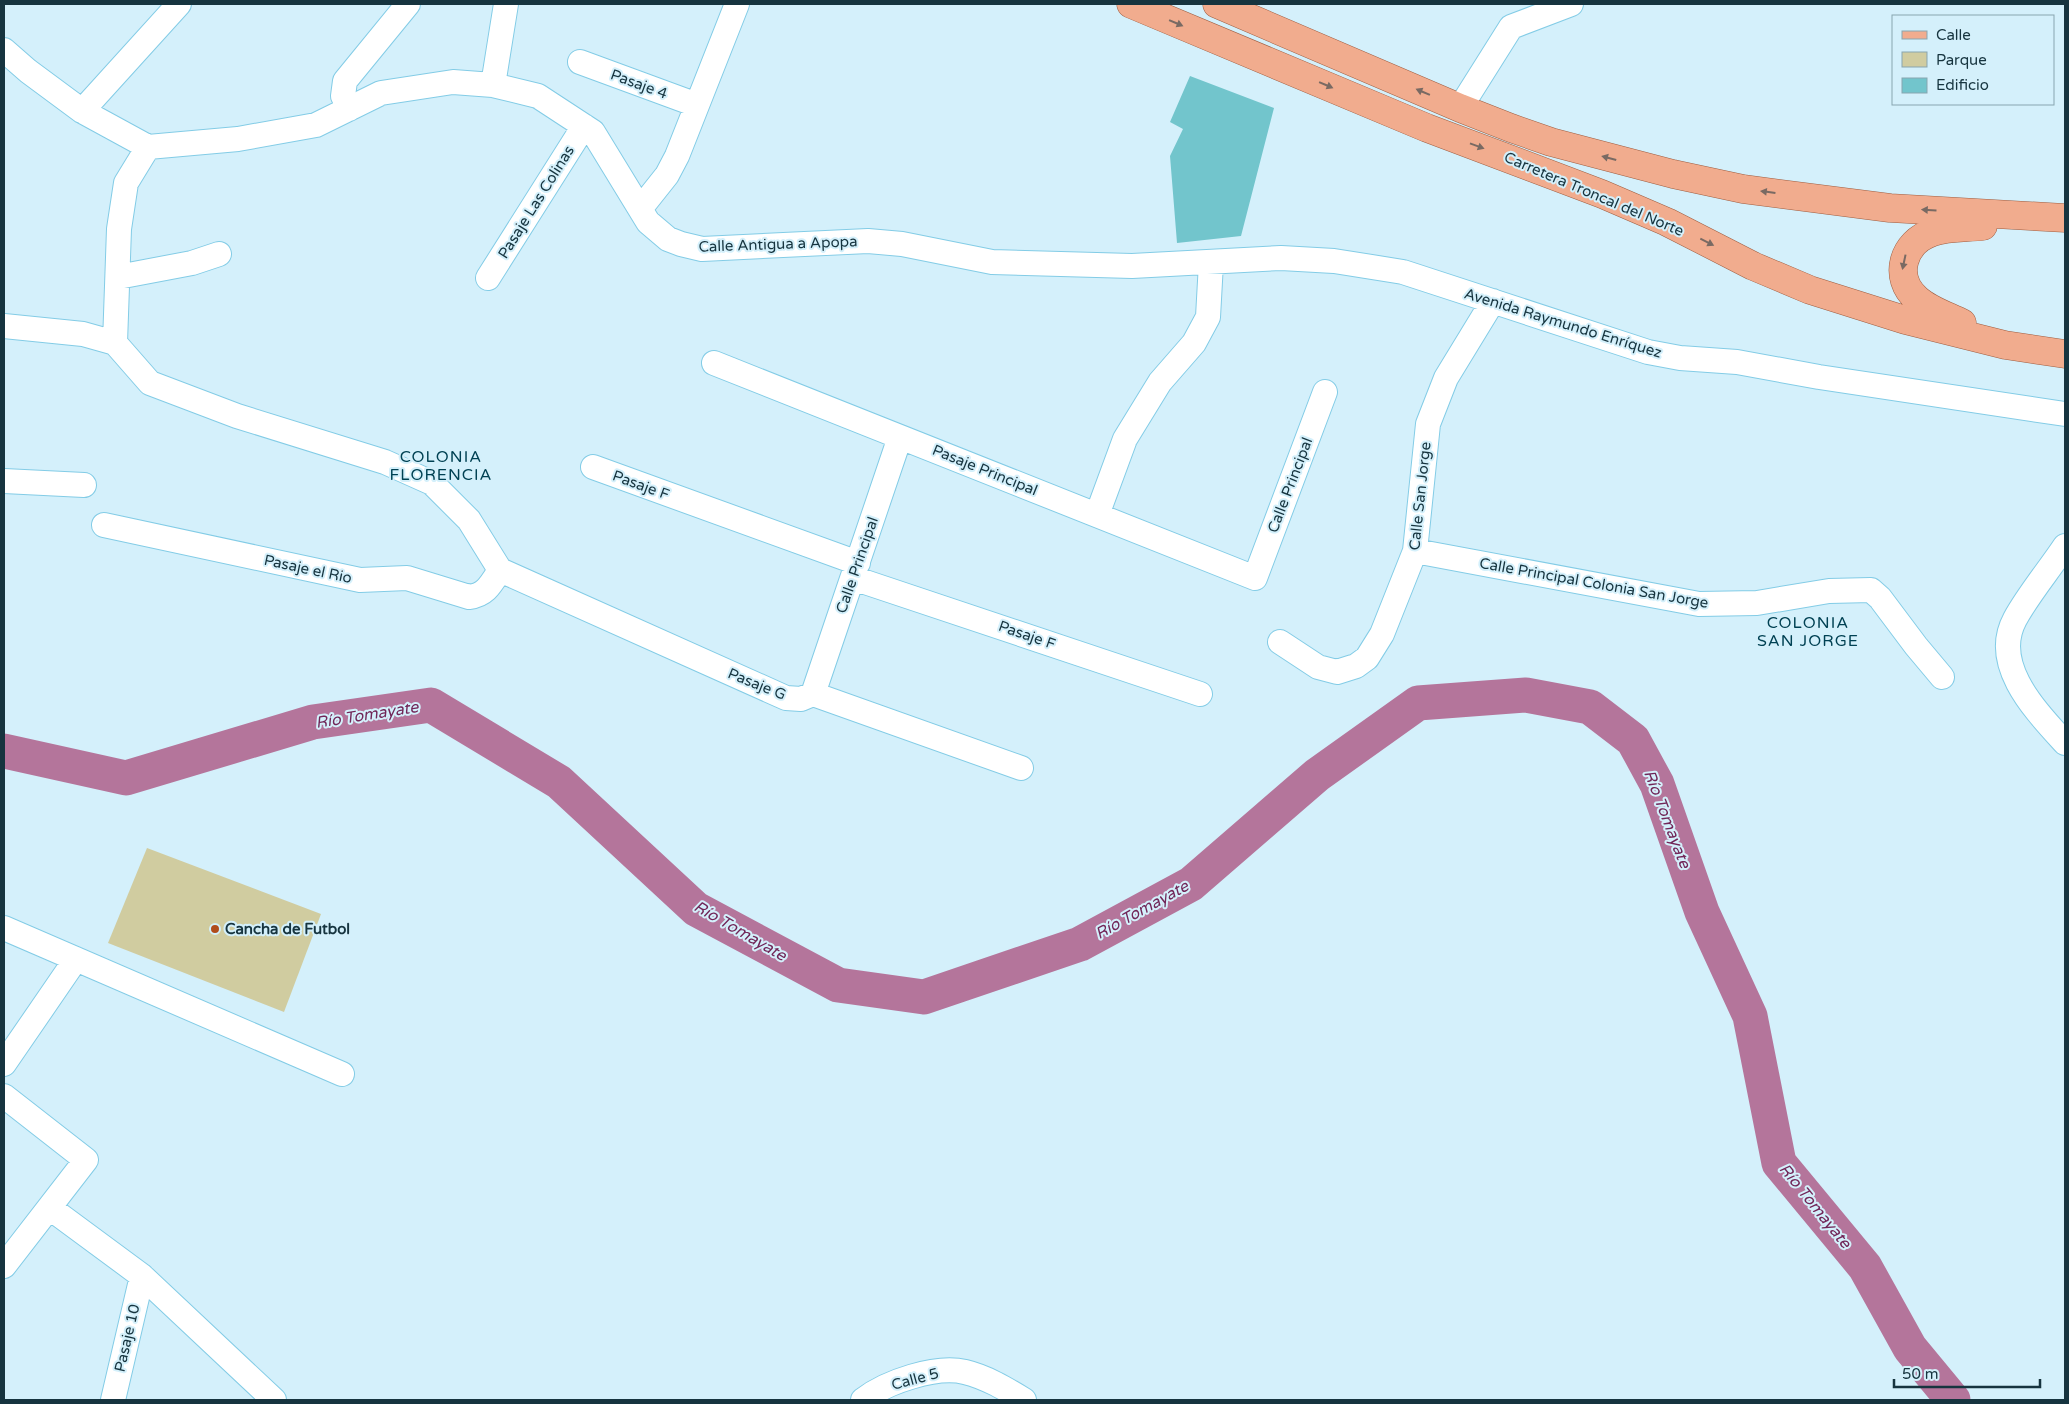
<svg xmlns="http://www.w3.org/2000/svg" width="2069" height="1404" viewBox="0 0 2069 1404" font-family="'Varela Round',sans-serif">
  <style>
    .green { fill: #d0cca0 }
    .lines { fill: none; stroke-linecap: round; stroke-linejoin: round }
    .river { stroke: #b4759b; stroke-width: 35 }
    .building { fill: #72c5cc }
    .street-casing { stroke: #83cce6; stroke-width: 26 }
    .primary-casing { stroke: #9e5e42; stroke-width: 29 }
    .street { stroke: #fff; stroke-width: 24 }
    .primary { stroke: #f1ac8e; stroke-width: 28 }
    .oneway { fill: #796a63 }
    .poi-dot { fill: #b04c1b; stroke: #d4f0fb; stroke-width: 2 }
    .labels { text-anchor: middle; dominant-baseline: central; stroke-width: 4; stroke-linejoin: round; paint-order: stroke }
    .street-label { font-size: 15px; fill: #16343f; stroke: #d4f0fb }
    .poi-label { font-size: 15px; font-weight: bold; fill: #16343f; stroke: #d4f0fb; text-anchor: start }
    .neighbourhood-label { font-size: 16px; letter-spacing: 1px; fill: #004153; stroke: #d4f0fb }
    .water-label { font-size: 16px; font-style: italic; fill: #712658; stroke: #d4f0fb }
  </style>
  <rect width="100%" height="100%" fill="#d4f0fb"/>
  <path class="green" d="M147,848L321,914L284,1012L108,943Z"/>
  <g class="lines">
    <path class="river" d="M4,751L126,778L313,722L431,705L559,782L696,909L838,985L924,997L1080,944L1191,884L1317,775L1418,703L1526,695L1590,707L1633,740L1657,784L1702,912L1750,1016L1779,1163L1865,1267L1910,1348L1953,1400"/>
  </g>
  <path class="building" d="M1190,76L1274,108L1241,236L1177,243L1170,156L1183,129L1170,122Z"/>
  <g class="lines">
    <defs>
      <path id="street" d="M4,50L28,71L82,111L148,147L238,139L316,125L381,93L453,82L493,85L538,96L593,132L648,222L668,239L681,244L702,249L868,241L902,244L992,262L1132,266L1281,258L1334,261L1403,272L1648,352L1680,358L1737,362L1819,377L2065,414
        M580,62L697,105
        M493,85L506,4
        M1460,108L1511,27L1571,4
        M349,109L343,96L345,81L408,4
        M82,111L179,4
        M148,147L126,183L119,229L115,343L150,383L237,416L385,462L432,483L469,520L500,570
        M640,209L667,175L677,156L737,4
        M118,277L192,263L219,254
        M488,278L584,126
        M4,326L83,334L115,343
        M714,363L1255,578L1325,392
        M593,467L858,563
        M4,481L84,485
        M1097,515L1125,439L1160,382L1194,343L1208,317L1211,263
        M104,525L360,580L407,578L469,597C486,595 491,584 500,570
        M2065,546C2049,570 2028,595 2015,619C1990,665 2037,712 2065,743
        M1415,551L1699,604L1757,603L1829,591L1871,590L1880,598L1916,646L1942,677
        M500,570L786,698L801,699L813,694L1021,768
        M853,578L1200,694
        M1280,642L1318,667L1337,672L1356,666L1367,658L1382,634L1415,551L1428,424L1446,378L1493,301
        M813,694L900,437
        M4,928L342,1074
        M4,1064L76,959
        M4,1096L86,1160L4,1266
        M50,1208L142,1276L274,1400
        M113,1400L142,1276
        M863,1400C886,1382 936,1365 965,1372C986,1377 1006,1389 1024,1400"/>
      <path id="primary" d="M1131,4L1427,128L1602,194L1667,222L1753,266L1810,290L1905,320L2005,345L2065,354
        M1217,4L1460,108L1511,128L1551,142L1673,174L1743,189L1890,208L2065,218
        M1962,323C1948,316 1929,310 1917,299C1892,277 1903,242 1933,232C1948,227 1968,228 1983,226"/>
    </defs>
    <use href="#street" class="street-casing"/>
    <use href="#primary" class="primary-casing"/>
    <use href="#street" class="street"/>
    <use href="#primary" class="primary"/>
  </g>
  <defs><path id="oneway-solid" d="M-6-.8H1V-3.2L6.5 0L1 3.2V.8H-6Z" transform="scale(1.25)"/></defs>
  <g class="oneway">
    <use href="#oneway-solid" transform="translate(1176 23) rotate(23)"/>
    <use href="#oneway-solid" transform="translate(1326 85) rotate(23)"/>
    <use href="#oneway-solid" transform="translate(1423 92) rotate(-157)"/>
    <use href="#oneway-solid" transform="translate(1477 146) rotate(20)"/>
    <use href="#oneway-solid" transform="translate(1609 158) rotate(-165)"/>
    <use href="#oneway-solid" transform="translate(1768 192) rotate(-173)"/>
    <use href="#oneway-solid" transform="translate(1929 210) rotate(-177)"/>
    <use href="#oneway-solid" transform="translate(1707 242) rotate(27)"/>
    <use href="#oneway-solid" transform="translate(1904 262) rotate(102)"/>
  </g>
  <circle class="poi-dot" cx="215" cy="929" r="5"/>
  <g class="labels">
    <g class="street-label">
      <text transform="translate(639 84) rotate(20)">Pasaje 4</text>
      <text transform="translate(1594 194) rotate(23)">Carretera Troncal del Norte</text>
      <text transform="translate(536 202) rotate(-58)">Pasaje Las Colinas</text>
      <text transform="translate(778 244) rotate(-2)">Calle Antigua a Apopa</text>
      <text transform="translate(1563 323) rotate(17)">Avenida Raymundo Enríquez</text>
      <text transform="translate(985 470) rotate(22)">Pasaje Principal</text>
      <text transform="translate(641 485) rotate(20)">Pasaje F</text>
      <text transform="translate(1290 485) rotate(-69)">Calle Principal</text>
      <text transform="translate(1420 496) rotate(-84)">Calle San Jorge</text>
      <text transform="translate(857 565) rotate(-71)">Calle Principal</text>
      <text transform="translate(308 569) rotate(12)">Pasaje el Rio</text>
      <text transform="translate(1594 583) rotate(10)">Calle Principal Colonia San Jorge</text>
      <text transform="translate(1027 635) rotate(19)">Pasaje F</text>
      <text transform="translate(757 684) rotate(22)">Pasaje G</text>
      <text transform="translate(127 1338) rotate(-77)">Pasaje 10</text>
      <text transform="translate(915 1379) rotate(-15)">Calle 5</text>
    </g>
    <g class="poi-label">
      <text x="225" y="929">Cancha de Futbol</text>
    </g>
    <g class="neighbourhood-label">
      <text x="441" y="457">COLONIA<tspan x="441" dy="18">FLORENCIA</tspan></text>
      <text x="1808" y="623">COLONIA<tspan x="1808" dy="18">SAN JORGE</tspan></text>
    </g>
    <g class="water-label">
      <text transform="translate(367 715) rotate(-9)">Río Tomayate</text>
      <text transform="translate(1667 819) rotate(69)">Río Tomayate</text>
      <text transform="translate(1142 910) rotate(-29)">Río Tomayate</text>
      <text transform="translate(740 931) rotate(30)">Río Tomayate</text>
      <text transform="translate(1815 1206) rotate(51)">Río Tomayate</text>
    </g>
  </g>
  <rect width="2069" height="1404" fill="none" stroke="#16343f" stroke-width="10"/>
  <rect x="1892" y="15" width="162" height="90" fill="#d4f0fb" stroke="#88a5b0"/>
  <rect x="1902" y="31" width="25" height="8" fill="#f1ac8e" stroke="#88a5b0"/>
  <text x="1936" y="40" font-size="15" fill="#16343f">Calle</text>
  <rect x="1902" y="52" width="25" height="15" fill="#d0cca0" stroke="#88a5b0"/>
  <text x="1936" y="65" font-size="15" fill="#16343f">Parque</text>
  <rect x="1902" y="78" width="25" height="15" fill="#72c5cc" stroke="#88a5b0"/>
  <text x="1936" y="90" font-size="15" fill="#16343f">Edificio</text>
  <path d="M1894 1379v8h146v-8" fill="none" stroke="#16343f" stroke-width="2.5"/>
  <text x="1902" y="1379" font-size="15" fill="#16343f" stroke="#d4f0fb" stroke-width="4" paint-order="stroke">50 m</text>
</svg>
